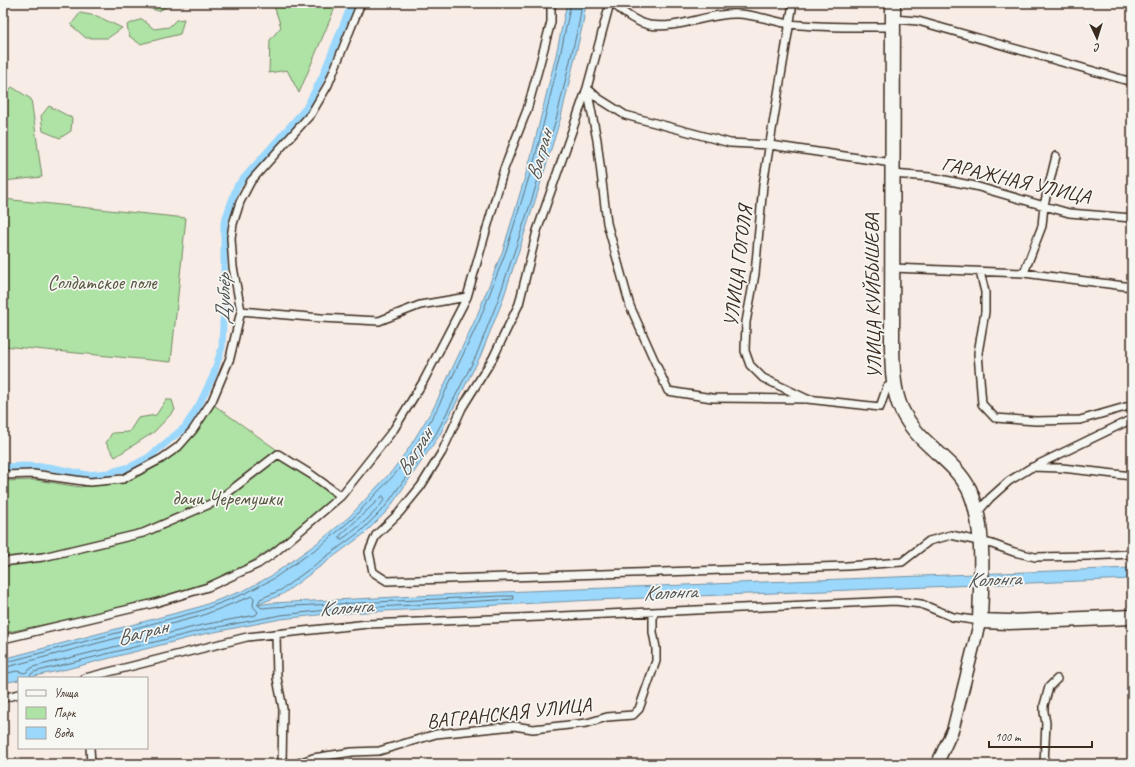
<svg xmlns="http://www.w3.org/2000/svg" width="1135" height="767" viewBox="0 0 1135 767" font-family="Caveat,sans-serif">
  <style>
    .green { fill: #aee3a5; stroke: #748662 }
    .water { fill: #9bd8fc; stroke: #7592a3 }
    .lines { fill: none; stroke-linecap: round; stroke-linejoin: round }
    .shore { stroke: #617077; stroke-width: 1 }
    .canal { stroke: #9bd8fc; stroke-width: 7 }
    .street-casing { stroke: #3b2a1e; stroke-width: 10 }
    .secondary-casing { stroke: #3b2a1e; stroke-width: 14 }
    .highway-casing { stroke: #3b2a1e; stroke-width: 17 }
    .street { stroke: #f6f6f2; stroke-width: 7 }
    .secondary { stroke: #f6f6f2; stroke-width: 11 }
    .highway { stroke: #f6f6f2; stroke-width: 14 }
    .labels { text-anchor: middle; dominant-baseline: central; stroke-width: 3.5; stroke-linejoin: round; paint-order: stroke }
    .street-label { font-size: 20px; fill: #3b2a1e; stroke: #f6f6f2 }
    .park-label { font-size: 20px; fill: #585840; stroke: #f6f6f2 }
    .water-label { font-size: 21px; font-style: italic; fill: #535656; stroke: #f6f6f2 }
  </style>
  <rect width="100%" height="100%" fill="#f8ece6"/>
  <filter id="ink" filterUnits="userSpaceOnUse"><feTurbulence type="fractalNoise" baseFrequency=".025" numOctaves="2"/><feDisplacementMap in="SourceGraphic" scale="8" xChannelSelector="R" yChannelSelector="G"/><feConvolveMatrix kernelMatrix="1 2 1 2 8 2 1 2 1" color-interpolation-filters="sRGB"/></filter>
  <g filter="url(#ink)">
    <path class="green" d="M138,3H172L159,11L135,5Z
      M273,3H337L299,93L287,70L269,73L270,40L281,27Z
      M80,13L97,16L122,28L108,38H86L71,25Z
      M142,19L154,29L169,27L176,20L184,19L180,34L140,44L129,36L127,25Z
      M12,87L31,99L42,177L3,181V97Z
      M49,106L72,118L71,131L60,138L43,131L41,116Z
      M3,199L186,218L171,362L3,346Z
      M166,400H172L175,410L154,432L115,457L106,443L112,433L129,432L138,418L156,415Z
      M214,405L339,494L280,543L240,569L193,589L115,610L3,633V481L36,480L80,487L118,482L146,472L170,458L197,431Z"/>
    <path class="water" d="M567,3H586L583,23L561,117L535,201L502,302L480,357L439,436L388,510L364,534L283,594L257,605L271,603L501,592L1132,568V579L595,600L327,614L281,619L204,634L67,669L26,678H19V680L3,683V659L199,607L245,590L271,576L320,541L349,517L392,471L409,448L434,407L476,318L503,250L531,157L556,55Z"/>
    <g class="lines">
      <path class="shore" d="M383,496L385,499C374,515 358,528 342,539H340V536Z
        M3,663L200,611L246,593L273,579L323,544L352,519L395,474L413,450L437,409L480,319L506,251L535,158L560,56L571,3
        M3,668L201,616L252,596L254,598L253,606L258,612L256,615L202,625L33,667L25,673L17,671L3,674
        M30,678L31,674L34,672L203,630L281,615L327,610L514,599L513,596H501L272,607L263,608L260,607L258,604L260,599L281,590L361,531L385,507L436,434L476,356L498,300L532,199L557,116L579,23L582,3"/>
      <path class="canal" d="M3,467L23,466L49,467L87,475L108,473L130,467L149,457L185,427L199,405L213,376L222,347L224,300V223L237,186L306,108L322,77L352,3"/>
      <defs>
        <path id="street" d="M610,3L587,88L537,231L519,304L493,358L462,408L442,452L421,486L399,513L376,535L369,552L373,572L387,581L847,566L902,562L929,541L951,535L992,544L1014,552L1035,557L1088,556L1132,554
          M613,3C623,13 635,22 649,25C679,30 709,12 739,14C756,15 773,21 790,24C824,28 859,27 893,27
          M793,3L763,185L755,274L746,322L745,351L750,365L763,378L807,399L880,407L887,387L894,383
          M893,19L918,21L1132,82
          M587,88L597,140L607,223L630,306L668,391L712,398L804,399
          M587,88L598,98L625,115L730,143L770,145L892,163
          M892,174L930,177L975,186L1069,213L1132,218
          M892,268L1024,273L1132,287
          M980,272L985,292V312L978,353L982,404L995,418L1036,421L1080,420L1129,406L1132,408
          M1024,273L1042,226L1044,205L1056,156
          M241,311L321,318L379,321L420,305L467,297
          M1033,467L1132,419
          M3,475L33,474L90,482L123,479L161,459L178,447L193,430L212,401L230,358L241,311L233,267L231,238L233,224L240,202L251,181L311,114L328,85L361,3
          M977,513L990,498L1009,481L1032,467L1062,468L1132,476
          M3,562L43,557L143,533L217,501L278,454L312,475L341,496
          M276,634L277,678L283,709L282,764
          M3,639L155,603L208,587L258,564L274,553L341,496L394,429L423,382L467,297L504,169L527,110L540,63L551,22V3
          M85,678L247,637L368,624L517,618L895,601L921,604L953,617L980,621
          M3,698L19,694
          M90,748L91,764
          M296,764L313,758L352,752L379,751L436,734L514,726L533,729L587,723L607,717L633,715L639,709L656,661V648L653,632V612
          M1044,764L1046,723L1044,712V705L1049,687L1057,679"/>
        <path id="secondary" d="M937,764L953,729L980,621"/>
        <path id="highway" d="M893,3L892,345C893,389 894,413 928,444C943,458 959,470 969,489C986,525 981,582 980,621L1009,622L1132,617"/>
      </defs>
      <use href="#street" class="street-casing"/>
      <use href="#secondary" class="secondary-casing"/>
      <use href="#highway" class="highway-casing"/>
      <use href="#street" class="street"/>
      <use href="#secondary" class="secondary"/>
      <use href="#highway" class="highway"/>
    </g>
  </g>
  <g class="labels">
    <g class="street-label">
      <text transform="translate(1016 180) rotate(13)">ГАРАЖНАЯ УЛИЦА</text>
      <text transform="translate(738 266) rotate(-83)">УЛИЦА ГОГОЛЯ</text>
      <text transform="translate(873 296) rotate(-91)">УЛИЦА КУЙБЫШЕВА</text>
      <text transform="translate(509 713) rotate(-6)">ВАГРАНСКАЯ УЛИЦА</text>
    </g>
    <g class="park-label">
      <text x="102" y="282">Солдатское поле</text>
      <text x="227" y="498">дачи Черемушки</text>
    </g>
    <g class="water-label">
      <text transform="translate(539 155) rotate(-74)">Вагран</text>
      <text transform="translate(223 299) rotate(-89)">Дублёр</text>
      <text transform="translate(414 452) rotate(-58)">Вагран</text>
      <text transform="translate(994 579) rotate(-2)">Колонга</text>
      <text transform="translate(670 592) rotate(-2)">Колонга</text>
      <text transform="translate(346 607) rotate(-4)">Колонга</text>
      <text transform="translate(142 632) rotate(-14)">Вагран</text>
    </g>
  </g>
  <rect width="1135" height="767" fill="none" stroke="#f6f6f2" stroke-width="16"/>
  <rect x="8" y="8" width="1119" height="751" fill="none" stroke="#3b2a1e" stroke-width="1.5" filter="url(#ink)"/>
  <rect x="18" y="677" width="130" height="72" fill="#f6f6f2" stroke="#aba49d"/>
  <rect x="26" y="690" width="20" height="6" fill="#f6f6f2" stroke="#aba49d"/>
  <text x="54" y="697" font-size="12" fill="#3b2a1e">Улица</text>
  <rect x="26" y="707" width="20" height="12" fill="#aee3a5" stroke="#aba49d"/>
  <text x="54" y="717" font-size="12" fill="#3b2a1e">Парк</text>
  <rect x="26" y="727" width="20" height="12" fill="#9bd8fc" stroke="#aba49d"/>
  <text x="54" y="737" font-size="12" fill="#3b2a1e">Вода</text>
  <g transform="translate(1097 38) rotate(176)" stroke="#f6f6f2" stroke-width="3" paint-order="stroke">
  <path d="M0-3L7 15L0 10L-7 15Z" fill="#3b2a1e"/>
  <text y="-6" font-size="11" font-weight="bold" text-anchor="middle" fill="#3b2a1e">С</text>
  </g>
  <path d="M989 741v6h103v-6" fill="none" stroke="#3b2a1e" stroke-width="2"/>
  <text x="995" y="741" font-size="12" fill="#3b2a1e" stroke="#f6f6f2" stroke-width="3" paint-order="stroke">100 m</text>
</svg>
